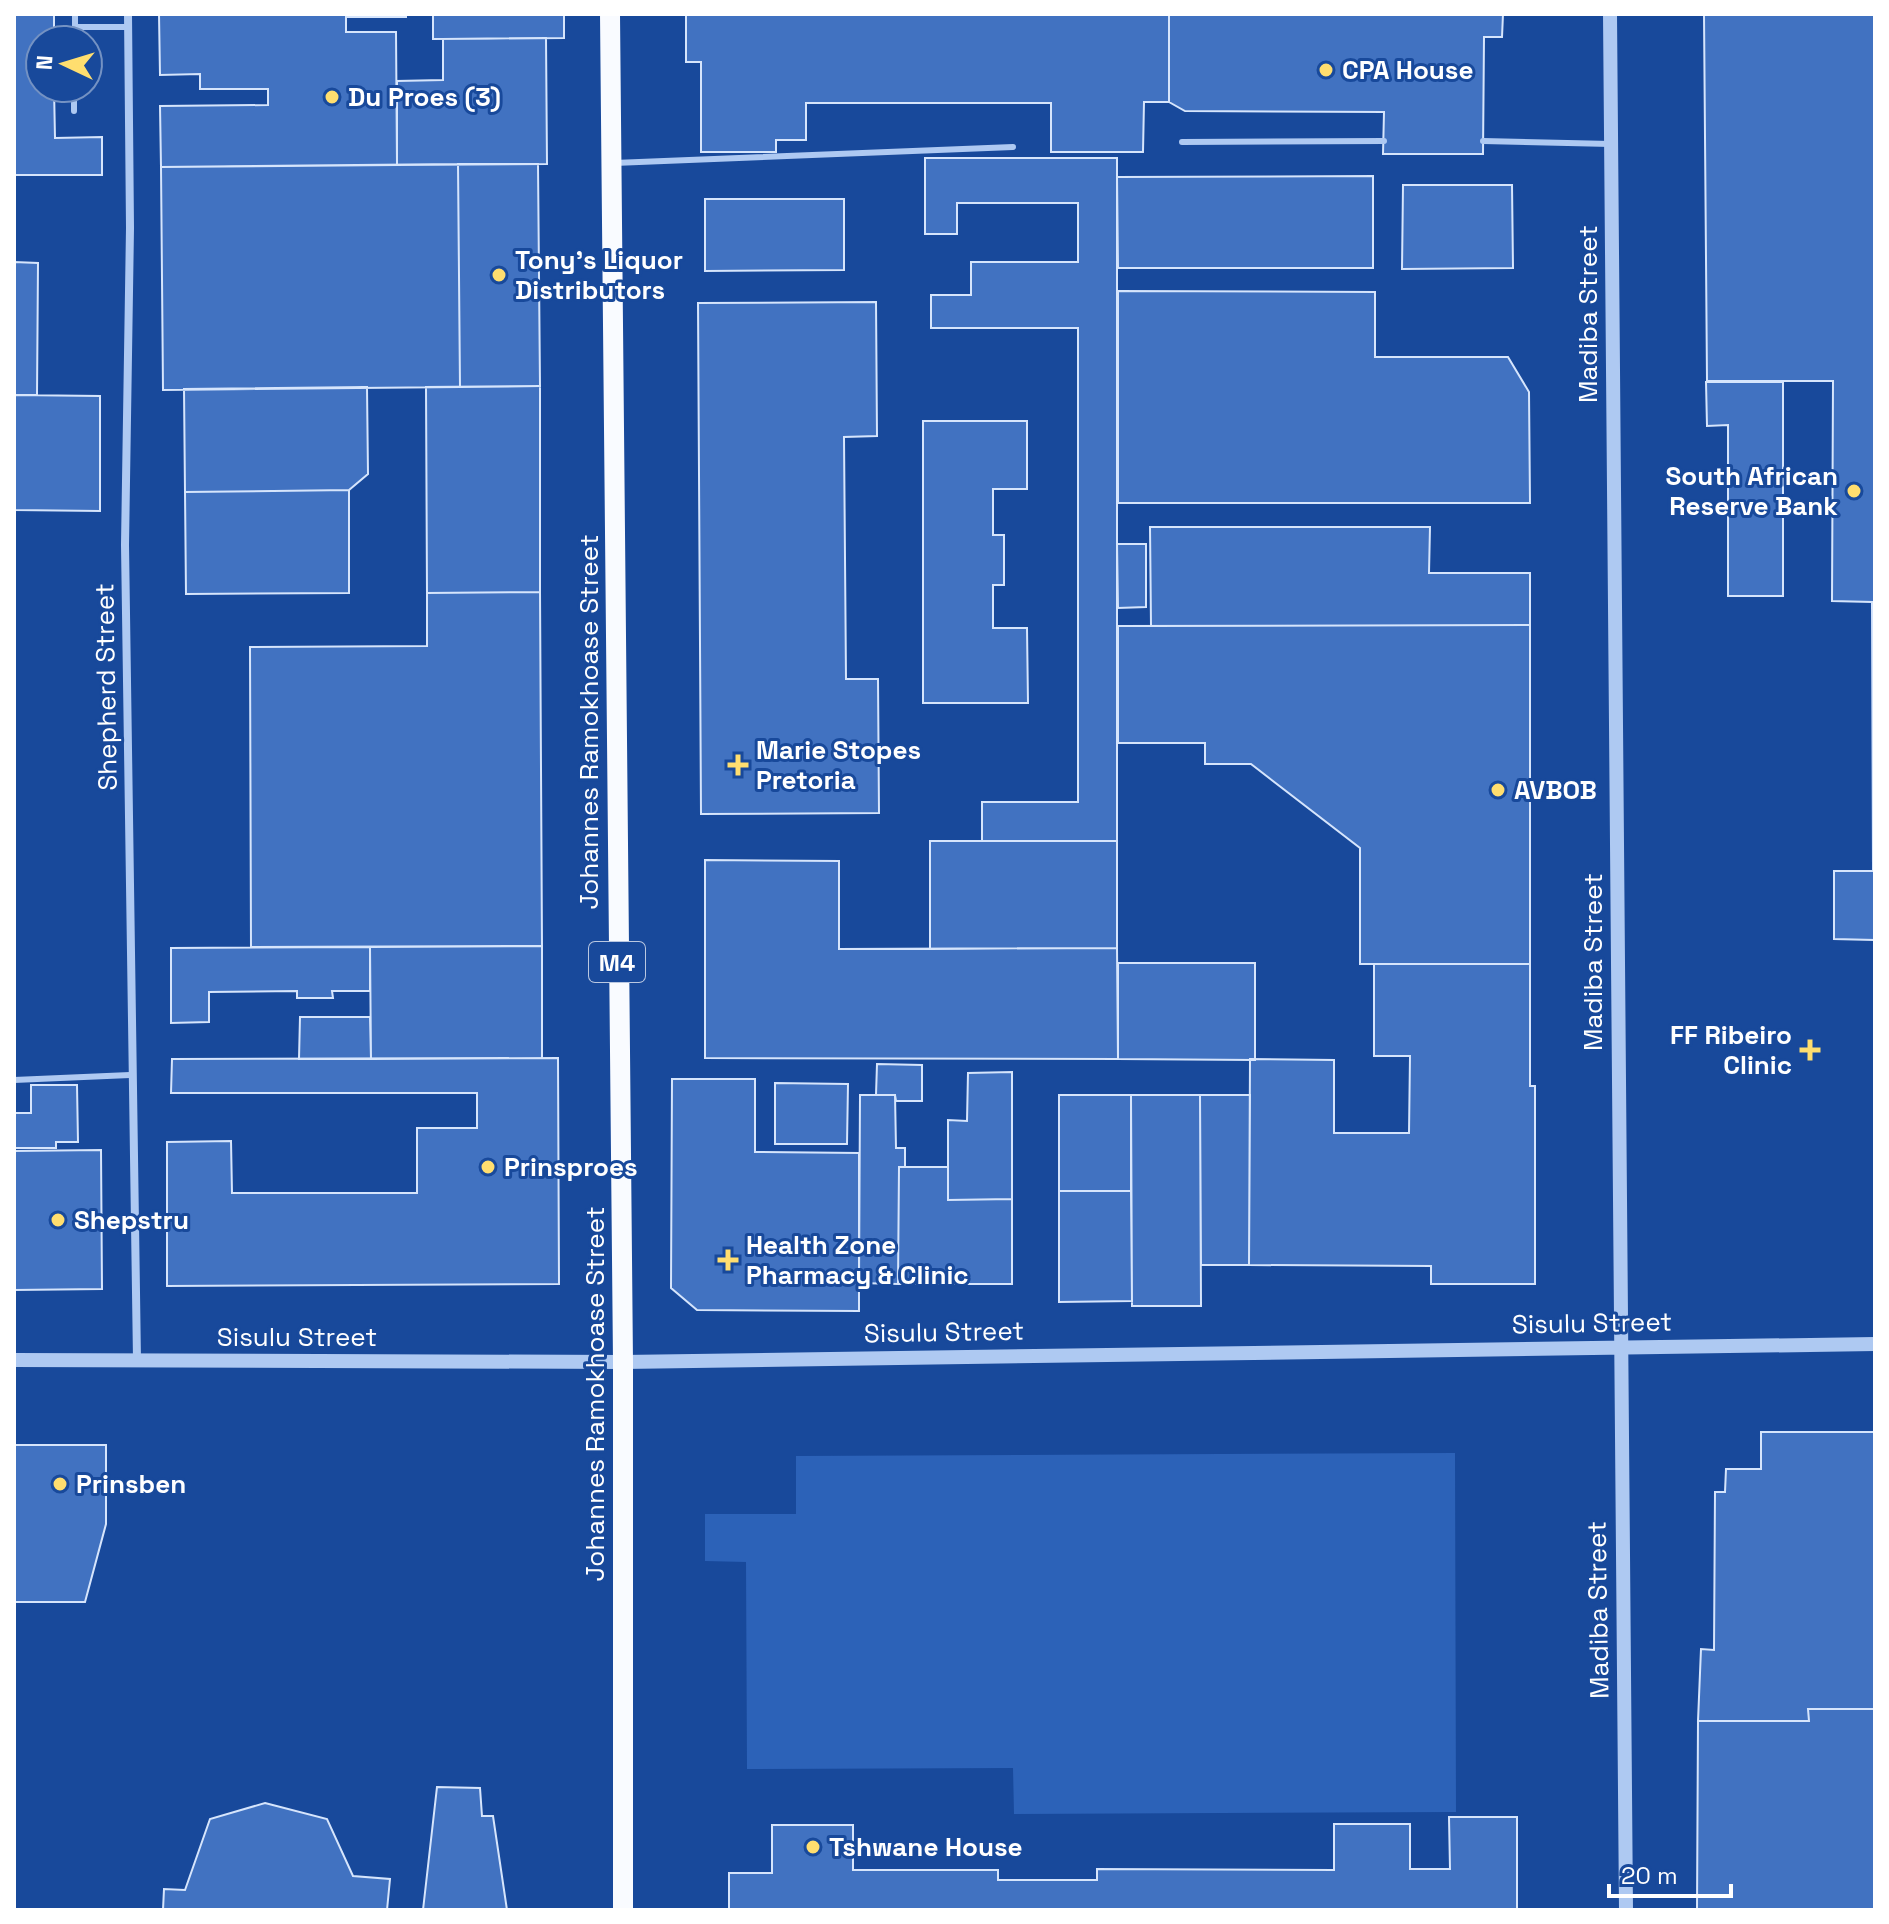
<svg xmlns="http://www.w3.org/2000/svg" width="1889" height="1924" viewBox="0 0 1889 1924" font-family="'Space Grotesk',sans-serif">
  <style>
    .green { fill: #2c62b8 }
    .building { fill: #4172c1; stroke: #d6e5fc; stroke-width: 2 }
    .lines { fill: none; stroke-linecap: round; stroke-linejoin: round }
    .service { stroke: #aec9f2; stroke-width: 6 }
    .minor { stroke: #aec9f2; stroke-width: 8 }
    .tertiary { stroke: #aec9f2; stroke-width: 14 }
    .primary { stroke: #f9fbff; stroke-width: 20 }
    .poi-dot { fill: #ffde6f; stroke: #18499b; stroke-width: 3 }
    .labels { text-anchor: middle; dominant-baseline: central; stroke-width: 6; stroke-linejoin: round; paint-order: stroke }
    .shield { fill: #18499b; stroke: #bac8e1; stroke-width: 2 }
    .shield-label { font-size: 24px; font-weight: bold; fill: #fff }
    .poi-label { font-size: 26px; font-weight: bold; fill: #fff; stroke: #18499b; text-anchor: start }
    .street-label { font-size: 26px; fill: #fff; stroke: #18499b }
  </style>
  <rect width="100%" height="100%" fill="#18499b"/>
  <path class="green" d="M1455,1453L1456,1812L1014,1814L1013,1768L747,1769L746,1562L705,1561V1514H796V1456Z"/>
  <path class="building" d="M14,14H54V40H40V88H54L55,138L102,137V175H14Z
    M159,14H346V32H396L397,165L161,167L160,106L268,105V89H200V74L160,75Z
    M346,14H406V17H346Z
    M433,14H564V38L433,39Z
    M686,14H1169V102H1144L1143,152H1051V103H806V140H776V152H701V62H686Z
    M1169,14H1503L1502,37H1484L1483,154H1383L1384,112L1185,111L1169,102Z
    M1704,14H1875V1141L1874,940L1834,939V871H1873L1872,602L1832,601L1833,381H1707Z
    M546,38L547,164L397,165V81L443,80V39Z
    M925,158H1117V841H982V802H1078V328H931V295H971V262H1078V203H957V234H925Z
    M458,164H538L540,386L460,387Z
    M458,164L460,387L163,390L161,167Z
    M1373,176V268H1118L1117,177Z
    M1403,185H1512L1513,268L1402,269Z
    M705,199H844V270L705,271Z
    M14,262L38,263L37,395H14Z
    M1118,291L1375,292V357H1508L1529,392L1530,503H1118Z
    M876,302L877,436L844,437L846,679H878L879,813L701,814L698,303Z
    M1706,382H1783V596H1728V425L1707,426Z
    M540,386V592L427,593L426,387Z
    M367,387L368,474L349,490L185,492L184,389Z
    M14,395L100,396V511L14,510Z
    M923,421H1027V489H993V535H1004V585H993V628H1027L1028,703H923Z
    M349,490V593L186,594L185,492Z
    M1150,527H1430L1429,573H1530V625L1151,626Z
    M1117,544H1146V607L1118,608Z
    M540,592L542,946L251,947L250,647L427,646V593Z
    M1530,625V964H1360V848L1251,764H1205V743H1118V626Z
    M930,841H1117V948L930,949Z
    M705,860L839,861V949L1117,948L1118,1059L705,1058Z
    M542,946V1058L371,1059L370,947Z
    M370,947V991H332L333,998H297V991L209,992V1022L171,1023V948Z
    M1118,963H1255V1060L1118,1059Z
    M1374,964H1530V1086H1535V1284H1431V1266L1249,1265L1250,1059L1334,1060V1133H1409L1410,1056H1374Z
    M300,1017H370L371,1059H299Z
    M558,1058L559,1284L167,1286V1142L231,1141L232,1193H417V1128H477V1093H171L172,1059Z
    M877,1064L922,1065V1101H896L895,1095H876Z
    M1012,1072V1199L948,1200V1120L967,1121L968,1073Z
    M672,1079H755V1152L859,1153V1311L697,1310L671,1288Z
    M775,1083L848,1084L847,1144H775Z
    M31,1085H77L78,1142H56V1148H14V1113H31Z
    M860,1095H895L896,1148H905V1167H899L898,1284L859,1283Z
    M1059,1095H1131V1191H1059Z
    M1131,1095H1200L1201,1306H1132Z
    M1200,1095H1250L1249,1265H1201Z
    M101,1150L102,1289L14,1290V1151Z
    M899,1167H948V1200L1012,1199V1284H898Z
    M1059,1191H1131L1132,1301L1059,1302Z
    M1761,1432H1875V1709H1808L1809,1721H1698L1701,1649L1714,1650L1715,1492H1725L1726,1469H1761Z
    M14,1445H106V1524L85,1602H14Z
    M1808,1709H1875V1910H1697L1698,1721H1809Z
    M437,1787L480,1788L482,1816H493L507,1910H423Z
    M265,1803L327,1819L353,1876L390,1879L387,1910H163L164,1889L185,1890L210,1819Z
    M1449,1817H1517V1910H729V1873H772V1825H853V1870H998V1880H1097V1869L1334,1870V1824H1410V1869H1450Z"/>
  <g class="lines">
    <path class="service" d="M75,14V27
      M75,40V27H128
      M74,111V88
      M1483,141L1611,144
      M1182,142L1384,141
      M614,163L1013,147
      M14,1080L130,1075"/>
    <path class="minor" d="M128,14L130,228L125,545L137,1360"/>
    <path class="tertiary" d="M1610,14L1626,1910
      M14,1360L623,1362L1875,1344"/>
    <path class="primary" d="M610,14L623,1362V1910"/>
  </g>
  <g class="poi-dot">
    <circle cx="1326" cy="70" r="8"/>
    <circle cx="332" cy="97" r="8"/>
    <circle cx="499" cy="275" r="8"/>
    <circle cx="1854" cy="491" r="8"/>
    <path d="M734 753h8v8h8v8h-8v8h-8v-8h-8v-8h8z"/>
    <circle cx="1498" cy="790" r="8"/>
    <path d="M1806 1038h8v8h8v8h-8v8h-8v-8h-8v-8h8z"/>
    <circle cx="488" cy="1167" r="8"/>
    <circle cx="58" cy="1220" r="8"/>
    <path d="M724 1248h8v8h8v8h-8v8h-8v-8h-8v-8h8z"/>
    <circle cx="60" cy="1484" r="8"/>
    <circle cx="813" cy="1847" r="8"/>
  </g>
  <g class="labels">
    <rect class="shield" x="589" y="942" width="56" height="40" rx="6"/>
    <g class="shield-label">
      <text x="617" y="962">M4</text>
    </g>
    <g class="poi-label">
      <text x="1342" y="70">CPA House</text>
      <text x="348" y="97">Du Proes (3)</text>
      <text x="515" y="260">Tony's Liquor<tspan x="515" dy="30">Distributors</tspan></text>
      <text x="1838" y="476" text-anchor="end">South African<tspan x="1838" dy="30">Reserve Bank</tspan></text>
      <text x="756" y="750">Marie Stopes<tspan x="756" dy="30">Pretoria</tspan></text>
      <text x="1514" y="790">AVBOB</text>
      <text x="1792" y="1035" text-anchor="end">FF Ribeiro<tspan x="1792" dy="30">Clinic</tspan></text>
      <text x="504" y="1167">Prinsproes</text>
      <text x="74" y="1220">Shepstru</text>
      <text x="746" y="1245">Health Zone<tspan x="746" dy="30">Pharmacy &amp; Clinic</tspan></text>
      <text x="76" y="1484">Prinsben</text>
      <text x="829" y="1847">Tshwane House</text>
    </g>
    <g class="street-label">
      <text transform="translate(1588 314) rotate(-90)">Madiba Street</text>
      <text transform="translate(106 687) rotate(-91)">Shepherd Street</text>
      <text transform="translate(589 722) rotate(-90)">Johannes Ramokhoase Street</text>
      <text transform="translate(1593 962) rotate(-90)">Madiba Street</text>
      <text transform="translate(1592 1323) rotate(-1)">Sisulu Street</text>
      <text transform="translate(944 1332) rotate(-1)">Sisulu Street</text>
      <text x="297" y="1337">Sisulu Street</text>
      <text transform="translate(595 1394) rotate(-90)">Johannes Ramokhoase Street</text>
      <text transform="translate(1598 1610) rotate(-91)">Madiba Street</text>
    </g>
  </g>
  <rect width="1889" height="1924" fill="none" stroke="#ffffff" stroke-width="32"/>
  <g transform="translate(64 64) rotate(274)"><circle r="38" fill="#18499b" stroke="#7492c3" stroke-width="2"/>
  <path d="M0-6L14 30L0 20L-14 30Z" fill="#ffde6f"/>
  <text y="-12" font-size="22" font-weight="bold" text-anchor="middle" fill="#ffffff">N</text>
  </g>
  <path d="M1609 1884v12h122v-12" fill="none" stroke="#ffffff" stroke-width="4"/>
  <text x="1621" y="1884" font-size="24" fill="#ffffff" stroke="#18499b" stroke-width="6" paint-order="stroke">20 m</text>
</svg>
